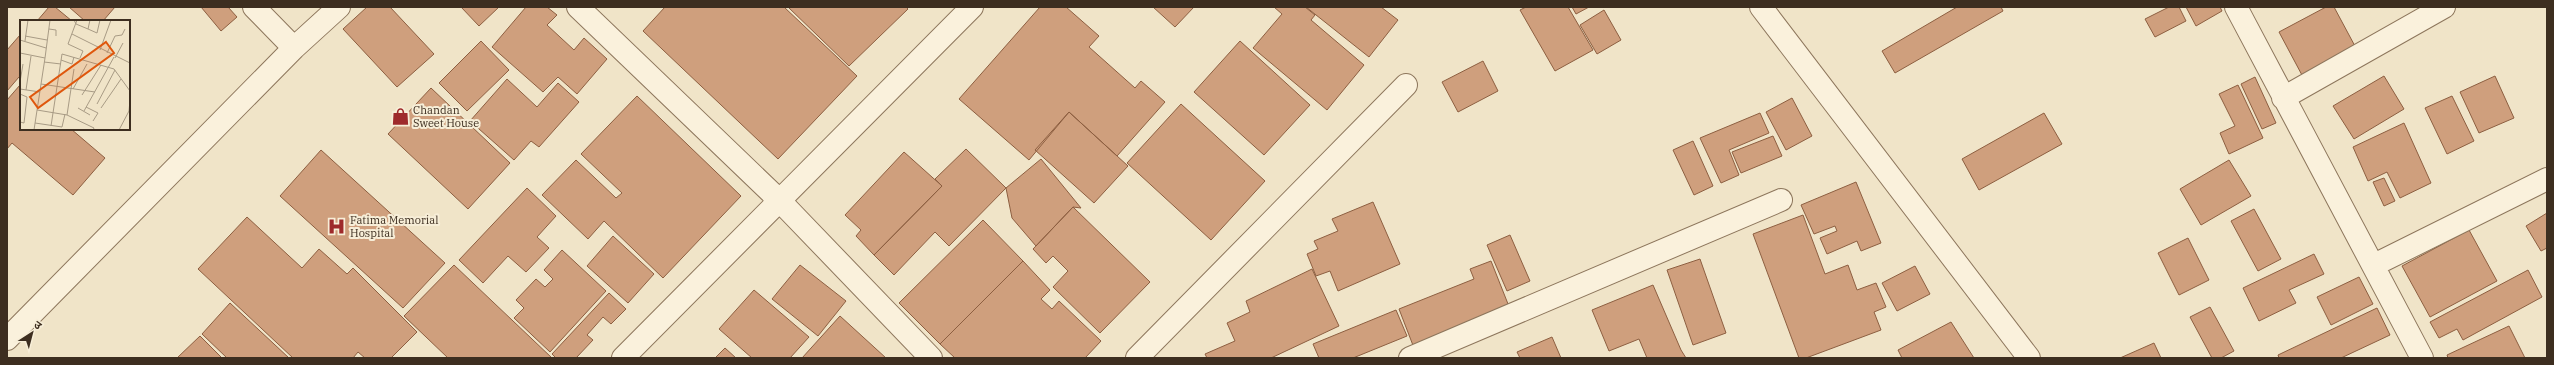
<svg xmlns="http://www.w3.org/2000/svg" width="2554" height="365" viewBox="0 0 2554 365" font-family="'IBM Plex Serif','Noto Sans Devanagari',serif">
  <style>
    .building { fill: #cf9f7d; stroke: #8d5f41 }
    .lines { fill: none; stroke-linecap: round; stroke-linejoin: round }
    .street-casing { stroke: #8d765c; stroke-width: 24 }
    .street { stroke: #faf1dc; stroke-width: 22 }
    .labels { text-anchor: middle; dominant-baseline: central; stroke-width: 4; stroke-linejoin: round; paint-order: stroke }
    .poi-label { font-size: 11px; fill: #3d2e20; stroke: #f7eed8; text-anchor: start }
    .inset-road { fill: none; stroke: #a89b85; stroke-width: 1 }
    .view { fill: #df570d; fill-opacity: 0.15; stroke: #df570d; stroke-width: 2 }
    .inset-edge { fill: none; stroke: #3d2e20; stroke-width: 2 }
  </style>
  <rect width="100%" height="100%" fill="#f0e4c8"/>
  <path class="building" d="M49,7H55L72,21H37Z
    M69,7H115L103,21H85Z
    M201,7H228L237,17L221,31Z
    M367,7H390L434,54L397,87L343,29Z
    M461,7H499L479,26Z
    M526,7H547L557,15L547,25L574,50L584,38L607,59L577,94L558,77L543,92L492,47Z
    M665,7H784L857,76L778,159L643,31Z
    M788,7H906L908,9L849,66Z
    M1040,7H1066L1099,36L1089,47L1135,88L1141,81L1165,102L1117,156L1069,112L1029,160L959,99Z
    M1153,7H1194L1175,27Z
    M1274,7H1305L1315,15L1311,20L1364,65L1327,110L1253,48L1282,14Z
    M1306,7H1381L1398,20L1369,57Z
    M1526,7H1568L1593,50L1555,71L1520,10Z
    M1572,7H1589L1576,14Z
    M1957,7H2001L2003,11L1895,73L1882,51Z
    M2169,7H2179L2186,21L2155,37L2145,19Z
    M2186,7H2220L2222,11L2196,26Z
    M2326,7H2334L2356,48L2303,77L2279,32Z
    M1604,10L1621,40L1597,54L1580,25Z
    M20,35L21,79L19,77L7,91V50Z
    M481,41L509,70L467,111L439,83Z
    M1240,41L1310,105L1264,155L1194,92Z
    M1483,61L1498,91L1458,112L1442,82Z
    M2384,76L2404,109L2354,139L2333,106Z
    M2495,76L2514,118L2479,133L2460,92Z
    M2255,77L2276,123L2262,129L2241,84Z
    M507,79L537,107L558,83L579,102L539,147L531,141L514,160L470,121Z
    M20,85L21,129H71L105,158L73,195L12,143L7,149V100Z
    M2238,85L2263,138L2229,154L2220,133L2235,126L2219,94Z
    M431,88L510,163L468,209L388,134Z
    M637,96L741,196L663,278L604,221L588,239L542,195L576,160L616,198L622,193L581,154Z
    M2452,96L2474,141L2447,154L2425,108Z
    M1792,98L1812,136L1786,150L1766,112Z
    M1181,104L1265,181L1211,240L1127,163Z
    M1069,112L1128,166L1094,203L1035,150Z
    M1760,113L1769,133L1729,150L1739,175L1721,183L1700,138Z
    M2044,113L2062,144L1979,190L1962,159Z
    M2404,123L2431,183L2400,198L2387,172L2368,181L2353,147Z
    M1773,136L1782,156L1741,173L1732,152Z
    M1693,141L1713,186L1694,195L1673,150Z
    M966,149L1006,188L949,246L935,232L894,275L874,255L942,186L935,179Z
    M321,150L445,263L403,308L280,196Z
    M904,152L942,186L874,255L856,236L861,230L845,215Z
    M1041,159L1081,208L1073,207L1036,246L1012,218L1006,188Z
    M2229,160L2251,196L2201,225L2180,189Z
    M2384,178L2395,201L2384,206L2373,182Z
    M1856,182L1881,243L1861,251L1857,241L1827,254L1820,238L1837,231L1835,226L1814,234L1801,205Z
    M527,188L556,216L537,237L549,248L526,272L508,256L483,283L459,260Z
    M1373,202L1400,264L1338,291L1330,271L1316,276L1307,254L1318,249L1314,241L1338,231L1332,219Z
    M1073,207L1150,282L1100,333L1053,287L1068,271L1053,256L1046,263L1033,249Z
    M2254,209L2281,259L2258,271L2231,221Z
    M2547,213V248L2541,251L2526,226Z
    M1803,215L1825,274L1848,265L1857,290L1876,283L1886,307L1874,312L1881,330L1806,358H1799L1753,234Z
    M247,217L302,268L319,249L347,274L353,268L417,332L391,358H365L358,352L353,358H293L198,269Z
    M983,220L1023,261L940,344L899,303Z
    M2469,230L2497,281L2430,317L2402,266Z
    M1510,235L1530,281L1507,291L1487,245Z
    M613,236L654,274L628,303L587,266Z
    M2188,238L2209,280L2179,295L2158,253Z
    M562,250L606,291L550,352L514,318L524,308L516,300L536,279L545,287L553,279L544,270Z
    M2314,254L2324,274L2289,290L2296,303L2259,321L2243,288Z
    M1700,259L1726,333L1693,345L1667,270Z
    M1023,261L1050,290L1041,299L1052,309L1059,301L1101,341L1085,358H955L940,344Z
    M1491,261L1510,309L1414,348L1399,309L1474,279L1470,269Z
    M454,265L552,358H448L404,316Z
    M800,265L846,301L818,336L772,299Z
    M1915,266L1930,294L1897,311L1882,283Z
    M1312,269L1339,326L1271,358H1207L1205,354L1235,341L1227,323L1250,312L1246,301Z
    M2528,270L2542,297L2463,340L2457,329L2439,338L2430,322Z
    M2359,277L2373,304L2331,325L2317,297Z
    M1653,285L1681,350L1686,358H1647L1639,339L1609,351L1592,310Z
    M754,290L809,337L790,358H752L719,329Z
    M609,293L626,309L611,324L603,317L587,335L593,340L576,358H556L552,354Z
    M230,303L289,358H227L202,334Z
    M2210,307L2234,351L2221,358H2212L2190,317Z
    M2377,308L2390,335L2341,358H2279L2278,355Z
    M1396,310L1407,336L1353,358H1319L1313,344Z
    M840,316L886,358H802Z
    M1951,322L1974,358H1902L1898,350Z
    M2509,326L2525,358H2448L2447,355Z
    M200,336L222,358H177Z
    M1552,337L1561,358H1520L1517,352Z
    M2154,343L2161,358H2120Z
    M725,348L736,358H715Z"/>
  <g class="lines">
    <defs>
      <path id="street" d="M254,7L294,48
        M578,7L779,200L931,358
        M1761,7L2029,358
        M2236,7L2422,358
        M2283,98L2444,7
        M2374,265L2547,179
        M7,339L294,48L339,7
        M623,358L972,7
        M1137,358L1406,85
        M1410,358L1781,200"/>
    </defs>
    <use href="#street" class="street-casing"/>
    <use href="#street" class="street"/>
  </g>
  <defs>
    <symbol id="shop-bare" viewBox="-9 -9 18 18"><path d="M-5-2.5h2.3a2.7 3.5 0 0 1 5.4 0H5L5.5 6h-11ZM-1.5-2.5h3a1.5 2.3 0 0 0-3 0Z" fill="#9e2a2b" stroke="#f7eed8" stroke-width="2.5" paint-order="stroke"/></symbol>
    <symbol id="hospital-bare" viewBox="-9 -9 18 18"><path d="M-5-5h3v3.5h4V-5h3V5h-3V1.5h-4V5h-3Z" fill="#9e2a2b" stroke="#f7eed8" stroke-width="2.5" paint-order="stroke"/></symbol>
  </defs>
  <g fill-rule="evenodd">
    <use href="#shop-bare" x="388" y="104" width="25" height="25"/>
    <use href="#hospital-bare" x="324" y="214" width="25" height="25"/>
  </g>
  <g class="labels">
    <g class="poi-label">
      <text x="413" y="110">Chandan<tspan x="413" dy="13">Sweet House</tspan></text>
      <text x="350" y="220">Fatima Memorial<tspan x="350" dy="13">Hospital</tspan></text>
    </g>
  </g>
  <g transform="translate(20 20)">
    <rect width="110" height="110" fill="#f0e4c8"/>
    <path class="inset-road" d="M54,0L56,4L68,9L70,0M57,0L48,24L63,31L60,38M29,9L36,10V16M68,9L77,13L80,0M52,14L110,43M5,16L27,20M0,20L26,28M5,21L8,0M80,30L91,0M0,33L25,38L30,0M87,33L95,16L102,15L105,9M95,38L103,23M41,40L52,44L54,37M24,42L41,44M0,62L3,44M21,64L75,72M0,69L20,72M53,69L67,44M6,70L11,36M0,74L7,77L4,103L0,102M62,75L81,45M77,84L95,50M66,87L78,93L73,101M58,88L70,95M81,88L101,59M17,90L47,95L74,108L73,110M64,91L94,37M47,95L54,49M15,103L42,107L45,94M31,106L42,34L94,49L110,71M14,110L25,38M99,110L109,91L110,80"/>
    <path class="view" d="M86,22L94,33L18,88L10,77Z"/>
    <rect width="110" height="110" class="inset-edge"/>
  </g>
  <rect width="2554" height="365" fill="none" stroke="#3d2e20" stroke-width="16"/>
  <g transform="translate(32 333) rotate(36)" stroke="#f7eed8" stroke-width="3" paint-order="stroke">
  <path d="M0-3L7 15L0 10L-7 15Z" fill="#3d2e20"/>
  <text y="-6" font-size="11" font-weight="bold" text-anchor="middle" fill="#3d2e20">उ</text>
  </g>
</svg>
